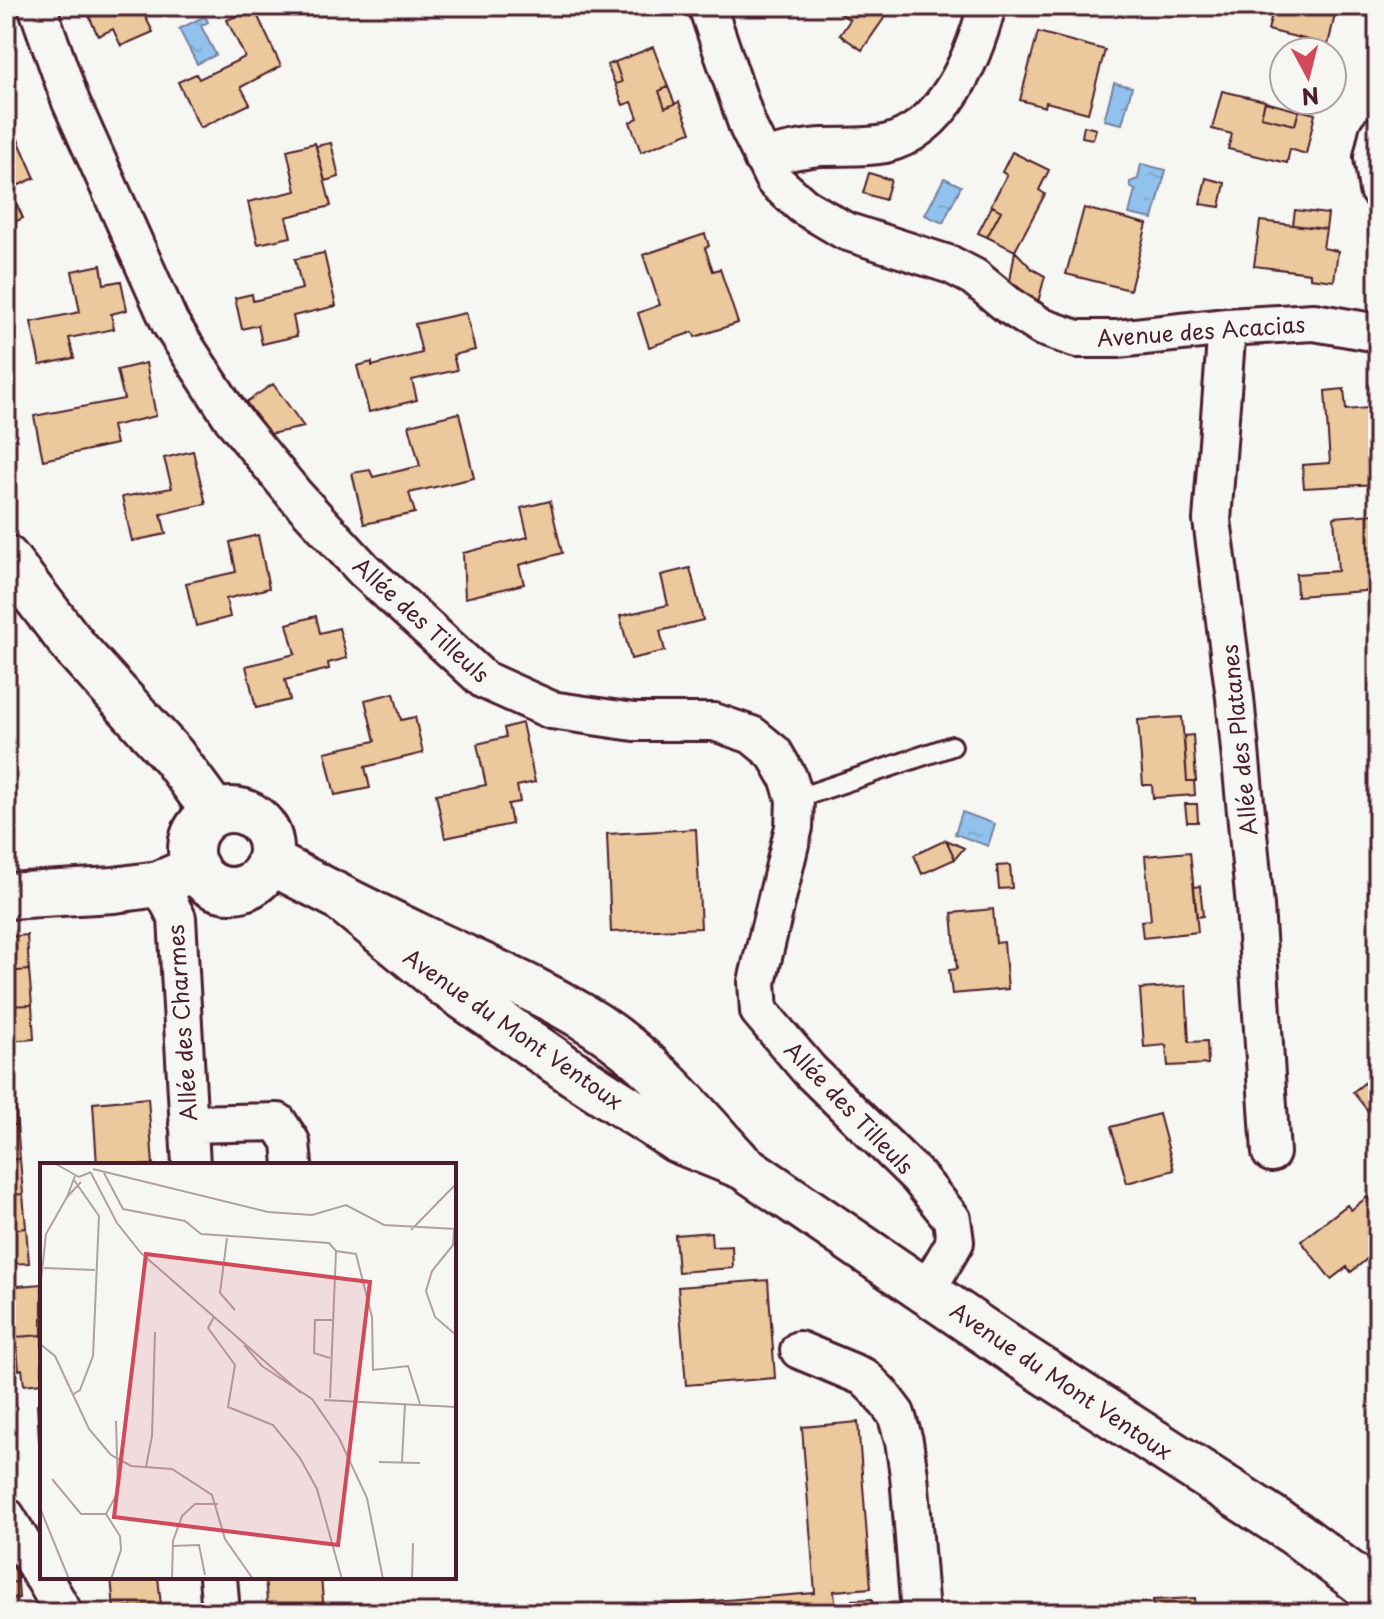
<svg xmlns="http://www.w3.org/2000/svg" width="1384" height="1619" viewBox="0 0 1384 1619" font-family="'Playpen Sans',sans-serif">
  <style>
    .water { fill: url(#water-ripples); stroke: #75819f; stroke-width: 2 }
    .building { fill: #ecc89d; stroke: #4a1f2b; stroke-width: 2 }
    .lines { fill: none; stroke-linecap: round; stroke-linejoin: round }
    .service-casing { stroke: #4a1f2b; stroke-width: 24 }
    .minor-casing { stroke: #4a1f2b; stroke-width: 42 }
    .tertiary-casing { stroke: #4a1f2b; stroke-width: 50 }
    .service { stroke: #f6f6f2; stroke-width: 18 }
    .minor { stroke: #f6f6f2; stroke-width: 36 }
    .tertiary { stroke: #f6f6f2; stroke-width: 44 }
    .labels { text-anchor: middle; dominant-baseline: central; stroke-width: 6; stroke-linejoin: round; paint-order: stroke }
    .street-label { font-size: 22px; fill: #4a1f2b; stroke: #f6f6f2 }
    .inset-road { fill: none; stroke: #b1a0a2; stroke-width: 2 }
    .view { fill: #d1495b; fill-opacity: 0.15; stroke: #d1495b; stroke-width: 4 }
    .inset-edge { fill: none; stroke: #4a1f2b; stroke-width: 4 }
  </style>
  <defs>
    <pattern id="water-ripples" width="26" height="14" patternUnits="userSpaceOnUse" patternTransform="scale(2)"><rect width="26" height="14" fill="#91c2ed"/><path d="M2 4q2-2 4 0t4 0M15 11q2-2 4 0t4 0" fill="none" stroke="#7fa6cb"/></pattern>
  </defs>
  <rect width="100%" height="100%" fill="#f6f6f2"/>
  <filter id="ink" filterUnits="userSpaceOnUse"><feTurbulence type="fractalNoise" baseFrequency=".0125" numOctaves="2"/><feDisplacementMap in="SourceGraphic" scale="16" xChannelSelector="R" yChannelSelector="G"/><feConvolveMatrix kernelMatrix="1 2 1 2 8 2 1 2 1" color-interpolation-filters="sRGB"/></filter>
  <g filter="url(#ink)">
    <path class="water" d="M205,16L208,22L201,26L216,55L197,64L179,29Z
      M1114,83L1132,87L1122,124L1104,120Z
      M1141,164L1166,170L1153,219L1129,214L1135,190L1130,187V182L1138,179Z
      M944,178L961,186L943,223L925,215Z
      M962,812L995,824L988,846L955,834Z"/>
    <path class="building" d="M88,6L103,7L161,6L144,14L153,32L121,46L113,29L98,36L85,7Z
      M830,6H882L889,11L862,50L840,35L850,20Z
      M1251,6H1274L1272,14L1250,8Z
      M1274,6H1337L1328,45L1268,30Z
      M254,8L281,66L241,87L250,104L200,128L178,82L196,74L199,79L245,57L227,20Z
      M1038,32L1105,50L1088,113L1046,102L1045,107L1020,100Z
      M653,47L668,87L659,91L665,108L679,102L691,132L641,152L630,122L638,118L632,102L623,105L615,84L622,82L615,62Z
      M615,62L622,82L615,84L607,65Z
      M668,87L675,104L665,108L659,91Z
      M1222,91L1265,101L1261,117L1295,125L1299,110L1315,114L1306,154L1290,149L1287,163L1228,149L1232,134L1212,129Z
      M1265,102L1299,111L1295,125L1261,117Z
      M1084,126L1096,129L1093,139L1082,137Z
      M13,128L35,178L10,189L23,218L6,226V132Z
      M315,143L331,206L286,217L291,237L258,244L248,202L296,191L287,150Z
      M331,143L339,177L325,181L316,146Z
      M1012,152L1049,170L1039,190L1045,194L1015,251L987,237L1001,211L991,205L1007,175L1002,172Z
      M869,173L891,180L885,200L863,193Z
      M1206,178L1225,183L1220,207L1200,204Z
      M992,206L1001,211L987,237L978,233Z
      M1084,208L1147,224L1130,290L1066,274Z
      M1295,210L1328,214L1326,229L1293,225Z
      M1260,221L1326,229L1323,248L1338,251L1334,281L1310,278V273L1254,266Z
      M705,234L709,246L705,248L713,271L720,269L738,323L695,337L693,332L649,347L638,313L660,305L643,255Z
      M1015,251L1032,269L1045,276L1038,302L1010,281Z
      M324,253L336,306L293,316L297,336L262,344L258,325L242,329L235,298L252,294L253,301L302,289L295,259Z
      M101,265L104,284L121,281L127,310L111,314L114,329L69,338L74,358L40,365L31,322L80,312L72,271Z
      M466,313L475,350L453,355L457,370L412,380L417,400L369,412L357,366L372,362V366L422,353L415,324Z
      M146,363L156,416L112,426L116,444L43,460L34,416L124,399L117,370Z
      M273,384L304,427L270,434L246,402Z
      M1344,389L1346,410L1368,408L1372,461L1378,460V484L1304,488L1302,465L1330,463L1325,391Z
      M459,413L474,478L409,493L415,513L364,524L352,473L370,470L373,477L420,466L409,425Z
      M193,451L206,504L161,514L166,534L132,541L122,497L172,488L164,458Z
      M550,501L562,553L519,565L524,584L465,598L463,553L528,537L521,508Z
      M1375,514L1378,590L1297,596L1296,574L1338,571L1334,517Z
      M258,535L269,588L226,599L230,617L196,626L186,583L236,572L230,542Z
      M690,568L703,620L660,631L665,651L631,659L620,616L668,605L661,575Z
      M316,616L320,633L339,628L347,658L328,663L329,669L285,680L290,700L256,708L246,666L295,654L287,624Z
      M394,693L401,720L415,717L423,753L365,767L370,788L335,795L325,752L375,741L365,700Z
      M1182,717L1187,781H1194L1195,795L1153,798L1152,785H1143L1138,720Z
      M522,723L535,782L517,786L520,802L508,804L512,824L445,838L436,794L486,785L477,744L506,737L504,728Z
      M1193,735L1196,781H1187L1184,736Z
      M1185,804H1197L1198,822H1187Z
      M696,829L701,928L611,932L607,834Z
      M946,840L955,859L922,874L914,855Z
      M946,840L964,848L955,859Z
      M1190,852L1198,932L1143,938L1141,921L1151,920L1145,856Z
      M1010,865L1012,888L999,889L997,866Z
      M1200,886L1203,916L1197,917L1194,887Z
      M993,909L996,943L1004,942L1008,989L952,994L949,970L957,969L952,913Z
      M27,935L29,970L6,972V937Z
      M29,970L32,1005L6,1006V972Z
      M1186,986L1189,1042L1207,1041L1208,1064L1168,1066L1166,1045L1144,1047L1140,989Z
      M32,1005L34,1039L6,1041V1006Z
      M6,1056H12L14,1090L6,1091Z
      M1378,1072V1124L1353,1092Z
      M14,1090L17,1125L6,1126V1091Z
      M148,1098L153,1165H97L93,1103Z
      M1159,1114L1174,1170L1127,1183L1111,1127Z
      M1372,1116L1378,1124L1375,1131L1367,1120Z
      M17,1125L20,1159L6,1160V1126Z
      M20,1159L23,1194L6,1195V1160Z
      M23,1194L26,1228L6,1230V1195Z
      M1367,1197L1378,1211V1250L1351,1272L1347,1267L1331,1279L1301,1241L1347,1205L1351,1210Z
      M26,1228L29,1263L6,1264V1230Z
      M711,1232L712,1247L732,1246L733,1268L678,1272L675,1235Z
      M768,1280L775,1378L686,1385L678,1287Z
      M42,1284V1335L16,1337L15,1319L6,1320V1287Z
      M42,1335V1383L24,1385L22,1369L19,1370L16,1337Z
      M37,1404H42V1440H39Z
      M858,1422L871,1588L834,1591L836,1613H562L815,1593L802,1427Z
      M6,1566H17L18,1582L6,1583Z
      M111,1577H158L161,1605L114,1609Z
      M265,1577H321L324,1613H268Z
      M18,1582L19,1598L6,1599V1583Z
      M1195,1598L1196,1613H1154L1153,1600Z
      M872,1599L873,1613H853L852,1600Z
      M173,1604V1613H126V1609Z"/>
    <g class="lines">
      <defs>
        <path id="service" d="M795,799L952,746"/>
        <path id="minor" d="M37,6L71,102L170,323L232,418L294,494L364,570L484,680L551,710L634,722H714L752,735L774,753L788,777L795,799L794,827L757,982L759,1011L809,1070L918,1177L952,1219L955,1242L927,1290
          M707,6L748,127L774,180L803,206L845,231L951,265L974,277L1008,305L1042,327L1077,339H1117L1227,327L1314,322L1378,333
          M1378,135L1373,157L1378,190
          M762,158C782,153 802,148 823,147C844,146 864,148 885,144C944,130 973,59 987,6
          M1227,327L1212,520L1235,698L1255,906L1271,1153
          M159,884L177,918L191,1165
          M188,1124L278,1122L291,1142L293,1165
          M799,1350L864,1377L880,1393L896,1414L904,1441L909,1475L920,1613
          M6,1516L42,1576
          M43,1577L64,1613
          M218,1577L221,1613"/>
        <path id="tertiary" d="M6,558L76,649L173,756L215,813
          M191 850a40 40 0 1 1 80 0a40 40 0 1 1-80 0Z
          M269,861C321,888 374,915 427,940C484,967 543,991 596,1025C651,1061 693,1112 737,1160
          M336,895L446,985L573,1073L677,1140L744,1167L1019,1355L1295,1533L1378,1595
          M6,896L114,890L159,884L196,868"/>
      </defs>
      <use href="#service" class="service-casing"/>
      <use href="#minor" class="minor-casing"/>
      <use href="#tertiary" class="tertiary-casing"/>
      <use href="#service" class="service"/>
      <use href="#minor" class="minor"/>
      <use href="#tertiary" class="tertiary"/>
    </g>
  </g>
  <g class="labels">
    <g class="street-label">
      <text transform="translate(1201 330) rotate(-4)">Avenue des Acacias</text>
      <text transform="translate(422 619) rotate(42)">Allée des Tilleuls</text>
      <text transform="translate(1238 740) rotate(-96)">Allée des Platanes</text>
      <text transform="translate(181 1023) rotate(-94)">Allée des Charmes</text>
      <text transform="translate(514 1028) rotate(35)">Avenue du Mont Ventoux</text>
      <text transform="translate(850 1107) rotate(46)">Allée des Tilleuls</text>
      <text transform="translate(1062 1380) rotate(34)">Avenue du Mont Ventoux</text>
    </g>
  </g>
  <g transform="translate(40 1163)">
    <rect width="416" height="416" fill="#f6f6f2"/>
    <path class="inset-road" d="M14,0L39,14L51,9M53,6L228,49L272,52L306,42L344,62L416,66M51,10L77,60L101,90L261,230M64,10L83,46L145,58L161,71L289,80L296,88L316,91L332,154L333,207L368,203L380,241M35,13L27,34L41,19M371,67L416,21M414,67L413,82L392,108L386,128L395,154L416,172M187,75L180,130L195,147M4,105L55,107M0,127L6,71L27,34M174,154L168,165L195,202L188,244L233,262L260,295L277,326L302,416M0,181L15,193L49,266L71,292L91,303L132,306L172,332L185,376L213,416M204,182L222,203L272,236L299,275L327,335L343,416M290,195L274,190L275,157H292M32,232L40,227L53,193L59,53L34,17M290,235L296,88M284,237L416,244M339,299L380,300M362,299L365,240M106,304L112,273L115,169M12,316L41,351H66M0,345L29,416M132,383L159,382L165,412M71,416L81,387L80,373L66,351L78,329L76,258M132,416L133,378L142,353L155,341H178M344,416H375M372,416L373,380"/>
    <path class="view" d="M106,91L330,119L298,382L74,354Z"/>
    <rect width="416" height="416" class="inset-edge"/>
  </g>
  <rect width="1384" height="1619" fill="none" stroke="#f6f6f2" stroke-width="32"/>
  <rect x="16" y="16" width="1352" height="1587" fill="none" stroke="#4a1f2b" stroke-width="3" filter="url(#ink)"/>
  <g transform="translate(1308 76) rotate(173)"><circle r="38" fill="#f6f6f2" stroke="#b1a0a2" stroke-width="2"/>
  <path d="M0-6L14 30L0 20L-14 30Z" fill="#d1495b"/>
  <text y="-12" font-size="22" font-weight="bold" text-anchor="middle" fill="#4a1f2b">N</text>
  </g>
</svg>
